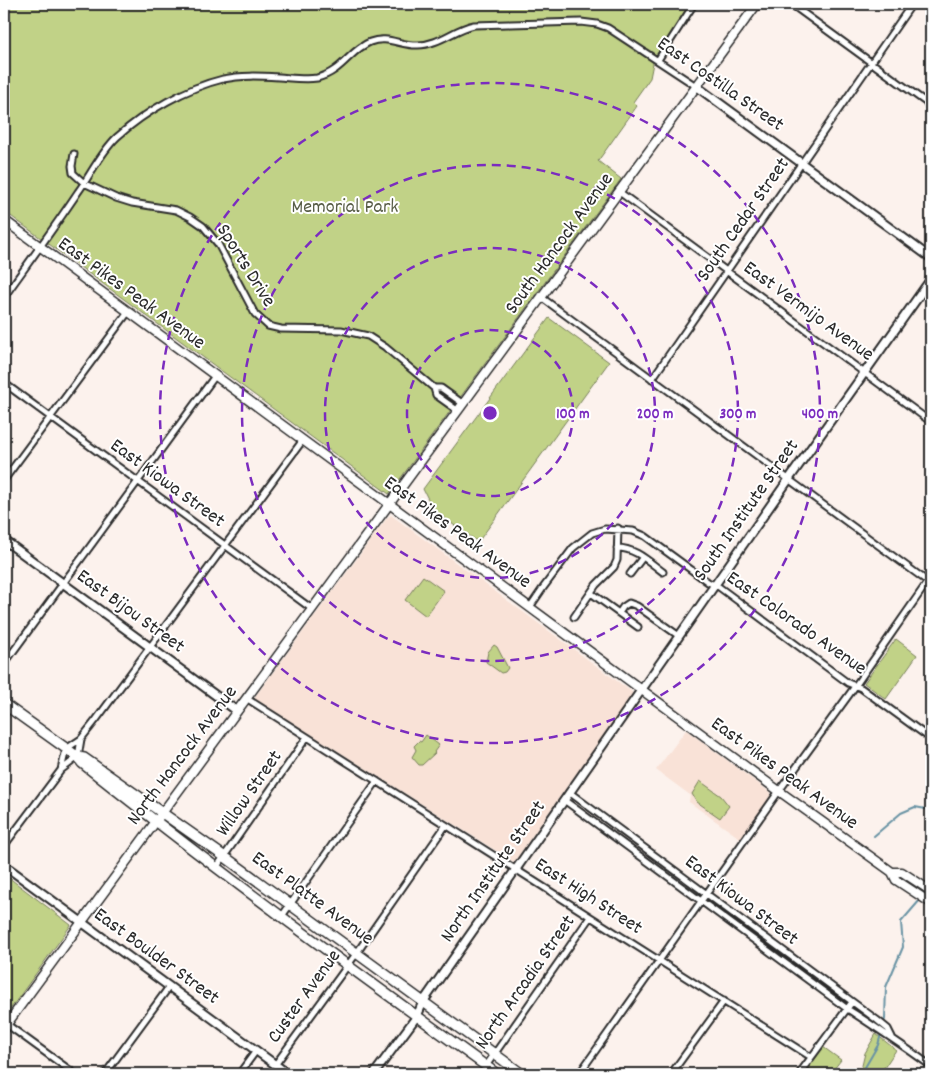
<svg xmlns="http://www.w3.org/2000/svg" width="935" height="1078" viewBox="0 0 935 1078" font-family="Dekko,sans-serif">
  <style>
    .built { fill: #f9e2d7 }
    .green { fill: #c1d287; stroke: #767e59 }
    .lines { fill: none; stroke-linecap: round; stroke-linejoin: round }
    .stream { stroke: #6993a4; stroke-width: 2 }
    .minor-casing { stroke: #2b2b2b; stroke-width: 9 }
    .tertiary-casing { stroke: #2b2b2b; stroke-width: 11 }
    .secondary-casing { stroke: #2b2b2b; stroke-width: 11 }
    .primary-casing { stroke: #2b2b2b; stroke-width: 12 }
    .minor { stroke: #fff; stroke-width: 5 }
    .tertiary { stroke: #fff; stroke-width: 7 }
    .secondary { stroke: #fff; stroke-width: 8 }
    .primary { stroke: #fff; stroke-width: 9 }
    .ring { fill: none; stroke: #7b2cbf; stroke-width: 2.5; stroke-dasharray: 9 6 }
    .labels { text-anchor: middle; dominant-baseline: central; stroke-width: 4; stroke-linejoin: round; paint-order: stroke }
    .street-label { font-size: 20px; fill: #2b2b2b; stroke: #fff }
    .park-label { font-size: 20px; fill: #585d47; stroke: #fff }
    .centre { fill: #7b2cbf; stroke: #fff; stroke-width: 2.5 }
    .ring-label { font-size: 15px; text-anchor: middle; font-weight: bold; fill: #7b2cbf; stroke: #fff; stroke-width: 4; stroke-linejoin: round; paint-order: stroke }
  </style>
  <rect width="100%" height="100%" fill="#fcf2ed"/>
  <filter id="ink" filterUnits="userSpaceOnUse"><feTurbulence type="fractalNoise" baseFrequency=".02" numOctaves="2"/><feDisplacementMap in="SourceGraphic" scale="10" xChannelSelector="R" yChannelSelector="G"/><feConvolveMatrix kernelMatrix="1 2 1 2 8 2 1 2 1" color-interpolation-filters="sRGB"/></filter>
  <g filter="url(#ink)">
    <path class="built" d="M391,515L632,692V695L514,862L255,699V697L387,518Z
      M686,730L771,793V799L743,837L741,839L689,802L690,795L656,770Z"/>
    <path class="green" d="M4,4H691L654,58L650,78L633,102L637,106L598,161L621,179L389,494L4,211Z
      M549,318L609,362L478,542L434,511L423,489Z
      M423,576L444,591L426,616L405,600Z
      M896,639L917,655L886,699L864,683Z
      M494,645L497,647L508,668L505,672L501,673L486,662L488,652Z
      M426,735L439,745L434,752L435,753L422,765H419L412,757L416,750L414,746L419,741L421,742Z
      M700,781L721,796L729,806L720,818L697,802L692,794Z
      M4,874L71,925L6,1015H4Z
      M876,1034L896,1050L880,1074H860L865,1053Z
      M823,1047L841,1060L830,1074H803Z"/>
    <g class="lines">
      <path class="stream" d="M874,836L901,813L915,807L931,810
        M863,1074L864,1069L878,1045L885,1019L886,987L903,947L901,922L920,900"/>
      <defs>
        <path id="minor" d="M791,4L931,106
          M658,60L694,4
          M74,154L72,166L73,173L84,183L116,198L132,203L176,210L190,217L203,226L218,244L255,314L268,326L281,329L341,330L368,336L385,347L434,388
          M618,191L931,422
          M4,297C29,262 54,228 78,192C91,174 101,152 117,137C146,111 186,88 223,79C242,75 260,76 279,77C292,78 305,80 317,78C342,72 350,50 370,42C387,35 401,46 418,45C439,45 454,29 474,25L581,22L597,24L608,28L696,86
          M541,297L931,584
          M652,379L912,4
          M4,383L312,609
          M457,410L436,395L434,388H441L462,403
          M4,480L129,311
          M617,548C636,548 649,562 663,572
          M630,574L643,557
          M591,593L638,627
          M530,607L543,588L573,548L592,533L605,529L633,531L645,536L708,582L719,587L848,683L861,688L931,739
          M619,613L623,607L629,603L637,606L679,636
          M574,617L596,585L614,567L617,560L618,528
          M4,664L215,376
          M246,698L811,1057
          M61,770L66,749L81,739L96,720L303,440
          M569,792L877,1020L888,1029L892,1037
          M564,800L846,1008C875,1027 903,1045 931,1066
          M4,846L61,770L78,757L81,739
          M216,868L307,737
          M282,916L377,781
          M5,1023L75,1074
          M275,1065L356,954L446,825
          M486,1066L590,917
          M105,1074L169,987
          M239,1074L256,1051
          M579,1074L779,791L851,692L931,577
          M671,1074L724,1001
          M799,1074L852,1002"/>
        <path id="tertiary" d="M696,86L931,258
          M4,540L237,711
          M4,865L288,1074
          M374,1074L417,1016L423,1002L789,479L931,279"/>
        <path id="secondary" d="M4,220L779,791L892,872L896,880L931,903
          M892,872H902L931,891
          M4,1028L757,4"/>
        <path id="primary" d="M4,704L78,757L84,758L225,857L522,1074
          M79,759L82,763C217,871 357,973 497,1074"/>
      </defs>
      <use href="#minor" class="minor-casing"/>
      <use href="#tertiary" class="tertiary-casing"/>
      <use href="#secondary" class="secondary-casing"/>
      <use href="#primary" class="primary-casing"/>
      <use href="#minor" class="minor"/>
      <use href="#tertiary" class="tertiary"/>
      <use href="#secondary" class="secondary"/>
      <use href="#primary" class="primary"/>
    </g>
  </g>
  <g class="ring">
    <circle cx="490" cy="413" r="83"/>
    <circle cx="490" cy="413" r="165"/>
    <circle cx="490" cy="413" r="248"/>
    <circle cx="490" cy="413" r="330"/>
  </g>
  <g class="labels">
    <g class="street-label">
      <text transform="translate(720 85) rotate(35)">East Costilla Street</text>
      <text transform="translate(744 220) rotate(-55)">South Cedar Street</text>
      <text transform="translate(560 244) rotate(-54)">South Hancock Avenue</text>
      <text transform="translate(245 266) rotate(58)">Sports Drive</text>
      <text transform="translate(131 294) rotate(36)">East Pikes Peak Avenue</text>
      <text transform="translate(808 312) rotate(36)">East Vermijo Avenue</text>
      <text transform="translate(167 484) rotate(36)">East Kiowa Street</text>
      <text transform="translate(747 511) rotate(-55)">South Institute Street</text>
      <text transform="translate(457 533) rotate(36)">East Pikes Peak Avenue</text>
      <text transform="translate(130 612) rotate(36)">East Bijou Street</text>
      <text transform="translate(796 624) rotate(35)">East Colorado Avenue</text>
      <text transform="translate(183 756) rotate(-53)">North Hancock Avenue</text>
      <text transform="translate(784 774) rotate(36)">East Pikes Peak Avenue</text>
      <text transform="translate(250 794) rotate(-55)">Willow Street</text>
      <text transform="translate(494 872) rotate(-55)">North Institute Street</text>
      <text transform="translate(588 897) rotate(33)">East High Street</text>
      <text transform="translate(312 899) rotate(36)">East Platte Avenue</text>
      <text transform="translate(741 901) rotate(37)">East Kiowa Street</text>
      <text transform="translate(156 957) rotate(36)">East Boulder Street</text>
      <text transform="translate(526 983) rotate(-55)">North Arcadia Street</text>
      <text transform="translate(305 997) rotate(-54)">Custer Avenue</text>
    </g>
    <g class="park-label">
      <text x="345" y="208">Memorial Park</text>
    </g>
  </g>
  <circle cx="490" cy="413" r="8" class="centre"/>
  <g class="ring-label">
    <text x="573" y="418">100 m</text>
    <text x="655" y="418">200 m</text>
    <text x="738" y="418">300 m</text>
    <text x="820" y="418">400 m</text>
  </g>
  <rect width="935" height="1078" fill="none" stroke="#fff" stroke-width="20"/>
  <rect x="10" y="10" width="915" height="1058" fill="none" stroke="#2b2b2b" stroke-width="2" filter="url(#ink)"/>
</svg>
